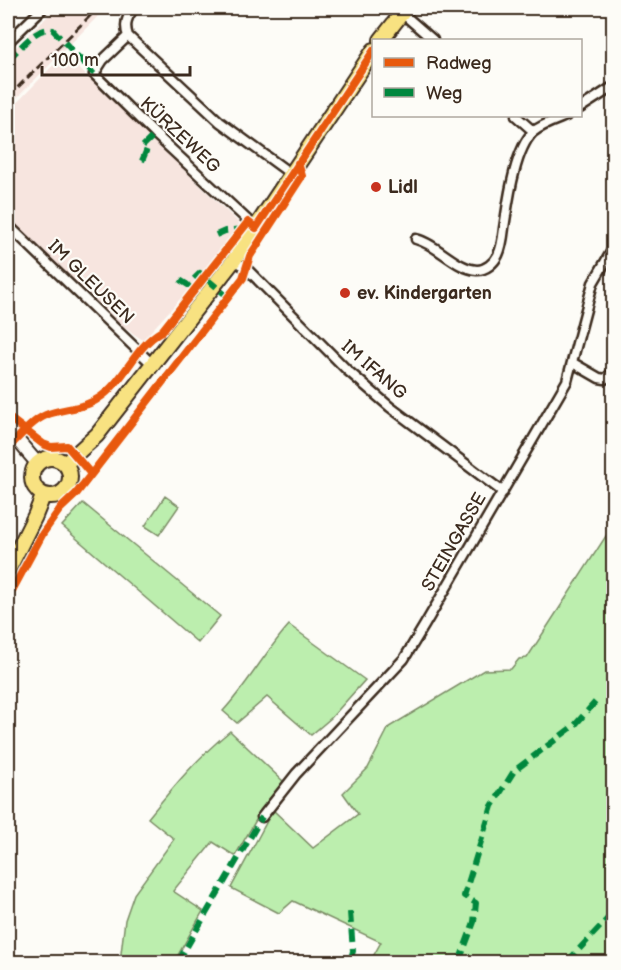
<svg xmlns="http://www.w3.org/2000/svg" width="621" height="970" viewBox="0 0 621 970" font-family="'Balsamiq Sans',sans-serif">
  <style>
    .built { fill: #f7e5df }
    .green { fill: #bceeae; stroke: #7c8c66; stroke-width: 1.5 }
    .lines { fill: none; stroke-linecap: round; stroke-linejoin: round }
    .street-casing { stroke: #3b2a1e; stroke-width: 13 }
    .secondary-casing { stroke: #3b2a1e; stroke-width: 16 }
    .primary-casing { stroke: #3b2a1e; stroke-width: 18 }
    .street { stroke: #fdfcf7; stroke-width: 8 }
    .secondary { stroke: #fdfcf7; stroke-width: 12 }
    .primary { stroke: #f8e281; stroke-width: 14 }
    .rail { stroke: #3b2a1e; stroke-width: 3; stroke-dasharray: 9 4.5; stroke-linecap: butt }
    .quiet { stroke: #00873e; stroke-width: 6; stroke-dasharray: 12 6; stroke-linecap: butt }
    .cycleway-casing { stroke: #fdfcf7; stroke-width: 11 }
    .cycleway { stroke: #e8590c; stroke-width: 8 }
    .poi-dot { fill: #c8321e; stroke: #fdfcf7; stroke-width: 2 }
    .labels { text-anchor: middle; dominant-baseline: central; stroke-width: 4.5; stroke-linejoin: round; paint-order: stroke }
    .street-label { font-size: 18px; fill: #3b2a1e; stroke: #fdfcf7 }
    .poi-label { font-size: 18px; font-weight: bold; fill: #3b2a1e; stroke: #fdfcf7; text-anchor: start }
  </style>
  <rect width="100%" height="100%" fill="#fdfcf7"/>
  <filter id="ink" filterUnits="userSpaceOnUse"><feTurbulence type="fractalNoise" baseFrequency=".0167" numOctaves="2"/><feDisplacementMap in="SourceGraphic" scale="12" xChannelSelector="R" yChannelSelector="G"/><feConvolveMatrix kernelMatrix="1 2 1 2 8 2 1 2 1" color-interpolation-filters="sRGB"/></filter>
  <g filter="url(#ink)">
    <path class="built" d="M56,8H106L8,107V55Z
      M64,54L241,225L222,253L143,340L123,327L8,217V112Z"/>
    <path class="green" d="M165,496L179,506L159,535L145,526Z
      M83,503L220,616L198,643L62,526Z
      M613,520V962H370L381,942L293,901L279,913L231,888L273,810L313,848L358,814L343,793L368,768L389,727L484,670L511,669L519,659L527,658L608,533Z
      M289,625L365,680L331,718L311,735L267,697L237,723L223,711C248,684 265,652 289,625Z
      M230,731L284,782L266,803L235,856L213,842L173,891L203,911L174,962H120L125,920L134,894L174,839L148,818C174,786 198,757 230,731Z"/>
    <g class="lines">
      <defs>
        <path id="street" d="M135,8C126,16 124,25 128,36L220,122L291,174
          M402,13L433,40
          M128,36L103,60L94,74L155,134L256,228
          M8,42L43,8
          M580,108L614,86
          M516,116L533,131
          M8,225L152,364
          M416,239C437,244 456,269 477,270C486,270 494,263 498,255C502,247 503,237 504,228C508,203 514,151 533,132C541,125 556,120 566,116
          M234,260L247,269L347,370L390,407L503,492
          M573,363L599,378L605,379L614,371
          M262,817L296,774L404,659L424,626L567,381L593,283L614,247"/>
        <path id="secondary" d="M8,429L37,463"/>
        <path id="primary" d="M381,40L406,8
          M32 477a19 19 0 1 1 38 0a19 19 0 1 1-38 0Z
          M65,464L97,435L234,260L374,50
          M8,570L35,516L43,496"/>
      </defs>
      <use href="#street" class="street-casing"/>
      <use href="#secondary" class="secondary-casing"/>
      <use href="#primary" class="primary-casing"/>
      <use href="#street" class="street"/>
      <use href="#secondary" class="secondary"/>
      <use href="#primary" class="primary"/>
      <path class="rail" d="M8,97L98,8"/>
      <path class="quiet" d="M8,59C20,50 36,25 53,30L94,74
        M142,161L147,149L143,146L155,134
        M216,235L225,231L243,229
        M180,280L188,285L200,273L228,297
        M8,503V522
        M350,912L353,951L350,962
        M119,961L121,962
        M178,962L262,817
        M459,962L474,922L476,903L464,896L492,806L514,771L575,725L599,698
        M567,962L614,912"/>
      <defs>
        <path id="cycleway" d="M8,417L43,444L51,447L67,446L91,474
          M8,448C19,437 32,421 46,415C63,408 84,409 99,398C125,381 134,347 162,331L248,222L256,228L374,50
          M8,598L43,533L60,509L76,494L243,278L250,256L302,176L298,163"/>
      </defs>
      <use href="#cycleway" class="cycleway-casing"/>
      <use href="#cycleway" class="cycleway"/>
    </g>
  </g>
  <g class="poi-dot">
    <circle cx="376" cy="187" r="6"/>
    <circle cx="345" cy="293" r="6"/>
  </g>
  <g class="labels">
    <g class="street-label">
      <text transform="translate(180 135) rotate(43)">KÜRZEWEG</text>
      <text transform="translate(91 282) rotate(44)">IM GLEUSEN</text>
      <text transform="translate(374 370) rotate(41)">IM IFANG</text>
      <text transform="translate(454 542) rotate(-60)">STEINGASSE</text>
    </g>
    <g class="poi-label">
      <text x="388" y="187">Lidl</text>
      <text x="357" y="293">ev. Kindergarten</text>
    </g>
  </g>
  <rect width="621" height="970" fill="none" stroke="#fdfcf7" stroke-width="30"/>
  <rect x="15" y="15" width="591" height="940" fill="none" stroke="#3b2a1e" stroke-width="2" filter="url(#ink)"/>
  <rect x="372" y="39" width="210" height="78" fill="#fdfcf7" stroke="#afa8a0" stroke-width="1.5"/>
  <rect x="384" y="58" width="30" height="9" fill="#e8590c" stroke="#afa8a0" stroke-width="1.5"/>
  <text x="426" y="69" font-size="18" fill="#3b2a1e">Radweg</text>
  <rect x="384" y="88" width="30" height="9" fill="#00873e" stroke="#afa8a0" stroke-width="1.5"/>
  <text x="426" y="99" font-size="18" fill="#3b2a1e">Weg</text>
  <path d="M42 66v9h148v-9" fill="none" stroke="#3b2a1e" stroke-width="3"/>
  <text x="51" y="66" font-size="18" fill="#3b2a1e" stroke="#fdfcf7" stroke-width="4.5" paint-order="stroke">100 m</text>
</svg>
